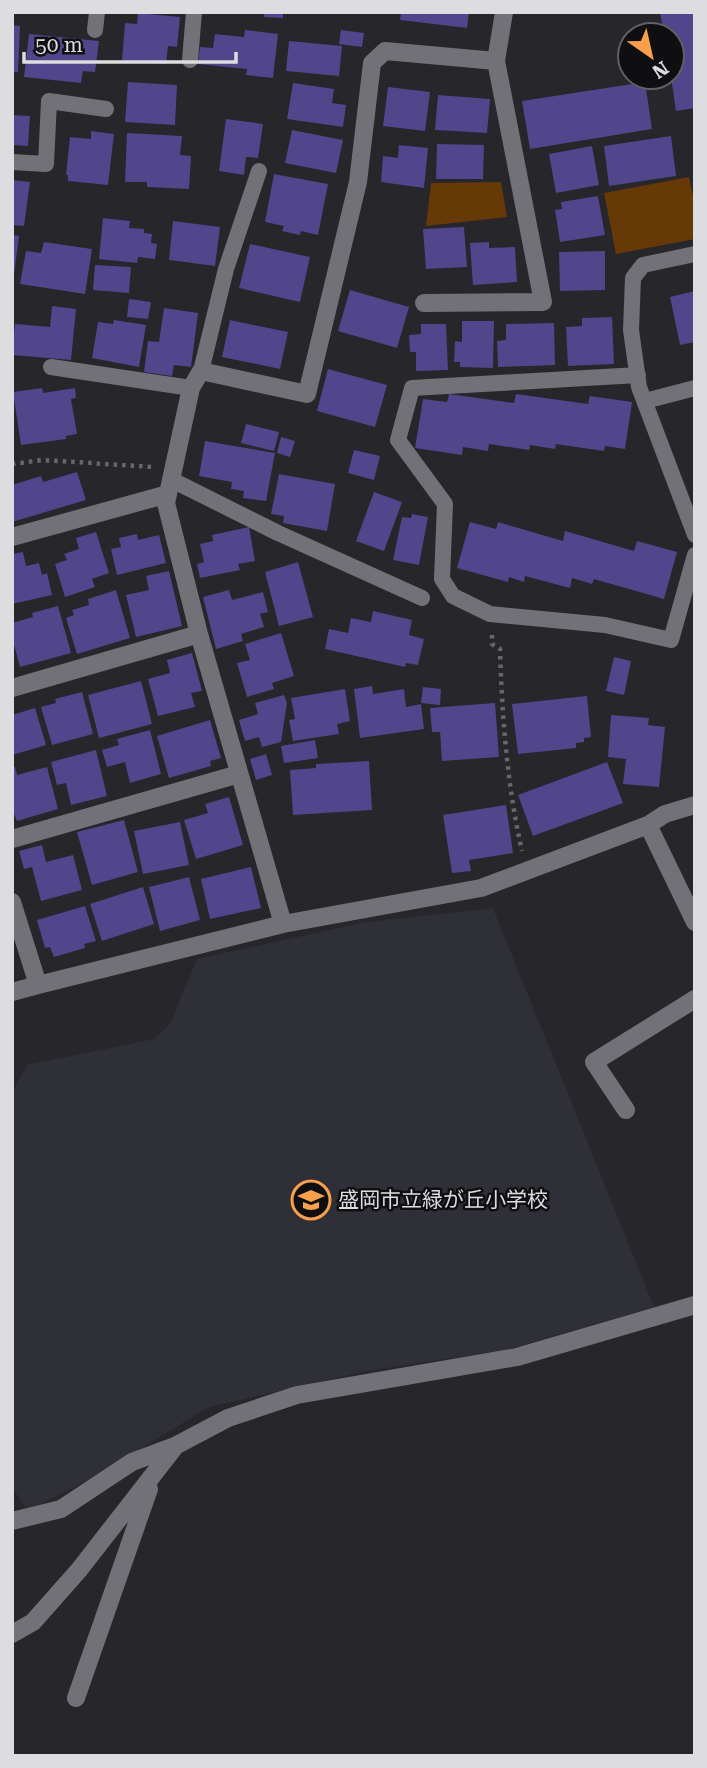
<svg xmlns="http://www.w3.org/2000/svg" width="707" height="1768" viewBox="0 0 707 1768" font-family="'Roboto Serif','Noto Sans JP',serif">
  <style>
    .built { fill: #2f2f38 }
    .green { fill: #663906 }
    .building { fill: #51458b }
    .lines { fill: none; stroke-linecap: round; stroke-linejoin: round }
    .path { stroke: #67676b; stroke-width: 4.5; stroke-dasharray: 3.5 5; stroke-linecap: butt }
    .lane { stroke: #727177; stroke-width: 16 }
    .street { stroke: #727177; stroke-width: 18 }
    .labels { text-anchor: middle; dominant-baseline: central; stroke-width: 5; stroke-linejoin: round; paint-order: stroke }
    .poi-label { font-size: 21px; fill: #dddde0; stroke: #0f0f12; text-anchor: start }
  </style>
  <rect width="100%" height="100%" fill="#26262b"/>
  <path class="built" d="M493,908L654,1307L505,1350L366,1371L209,1407L92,1478L41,1504L26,1508L12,1487V1092L27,1065L154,1039L170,1024L197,959L366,922Z"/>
  <path class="green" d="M689,177L695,205V239L616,254L604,193Z
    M501,182L507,217L426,226L431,183Z"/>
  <path class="building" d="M264,12H283V18L264,17Z
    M401,12H469L467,28L400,20Z
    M660,12H695V108L676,111L671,77L672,35H664Z
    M138,13L180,17L177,47L168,46L166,64L122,61L125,23L137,24Z
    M12,25L20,26L18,72H12Z
    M245,30L278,34L273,78L246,75L247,69L198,64L200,47L213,48L215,34L244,37Z
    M341,30L364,33L362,47L339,44Z
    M29,34L99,41L95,72L83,71L81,83L24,77Z
    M289,41L342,46L339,76L286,71Z
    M128,82L177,85L175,125L125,122Z
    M645,82L652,129L530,149L522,101Z
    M293,83L334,89L332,103L346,105L343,127L287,119Z
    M388,87L430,92L425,131L383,126Z
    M438,95L490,99L487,133L435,130Z
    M12,115L30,116L28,146L12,145Z
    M226,119L263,124L258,158L246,157L244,175L219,171Z
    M292,130L343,140L336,173L285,163Z
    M91,131L114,134L108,185L68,181V175H66L70,137L91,139Z
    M127,133L182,136L180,155L191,156L189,189L147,187V182H125Z
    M671,136L676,176L609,186L604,146Z
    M437,144L484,145L483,179H436Z
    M399,145L428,148L424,188L381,182L383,156L398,158Z
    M592,146L599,185L556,193L549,154Z
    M274,174L328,184L318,235L301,231L300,235L282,231L284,226L265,222Z
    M12,180L30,182L24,226L12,225Z
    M598,196L605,235L560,242L555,210L562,209L561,202Z
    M103,218L130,221L129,228L144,229V233L152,234L151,243L157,244L155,259L138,257L137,263L99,259Z
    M173,221L220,227L215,266L169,260Z
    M464,227L467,267L426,269L423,229Z
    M12,235L19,236L14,275H12Z
    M44,242L92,249L85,294L20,284L26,251L41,253Z
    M489,242V248L515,247L517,282L473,285L470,243Z
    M250,244L310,257L300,302L239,288Z
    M605,251V290L560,291L559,252Z
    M95,265L131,267L129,293L93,290Z
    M350,290L409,307L397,348L338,331Z
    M695,291V342L680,345L670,297Z
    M129,299L151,302L148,319L127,317Z
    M52,306L76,309L71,360L12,355L15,324L50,327Z
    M164,308L198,313L191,367L174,365L172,376L144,372L148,341L159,342Z
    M612,317L614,364L568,366L566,327L582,326V318Z
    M114,320L146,325L139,367L92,358L98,322L113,324Z
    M230,320L288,332L280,369L222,357Z
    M462,321H494L493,368L460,367V362H454L455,341L462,342Z
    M554,323L555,365L498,367L497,341L506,340V324Z
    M421,324H446L448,370L416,371V352H410L409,335L421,334Z
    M328,369L387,385L375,427L317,411Z
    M42,388L43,393L75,388L76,398L71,399L77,434L66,436V439L21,445L13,392Z
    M449,394L514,403L516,394L588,404L590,396L632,402L625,449L605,446L604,451L556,444L555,449L530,445L529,450L489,444L488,451L463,447L462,455L415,448L423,399L447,402Z
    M246,424L279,432L274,451L241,443Z
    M281,437L295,441L290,457L277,453Z
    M205,441L275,453L266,501L243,498L244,491L231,489L232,482L199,476Z
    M354,450L380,456L374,480L348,473Z
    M77,472L86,500L12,522V485L41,476L43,482Z
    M279,474L335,484L327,531L283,523L284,516L271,514Z
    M374,492L402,502L384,551L356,541Z
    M412,514L428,517L419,565L393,560L402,517L411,518Z
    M470,522L496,529L498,522L563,541L565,531L634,551L637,541L677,552L664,599L594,579L592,584L572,578L570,588L525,576L524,582L509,577L508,582L457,568Z
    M249,527L255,561L238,564L240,570L200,578L197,564L204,562L200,544L213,541L212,535Z
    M96,532L109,573L92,579L95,587L65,597L55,564L67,560L64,554L79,549L76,538Z
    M137,534L138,540L159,535L166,563L117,575L111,549L121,547L119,538Z
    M23,552L26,566L39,563L42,575L47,573L52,595L12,604V554Z
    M298,562L313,617L279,626L265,572Z
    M169,571L182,626L136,637L126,595L149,590L146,576Z
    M116,590L130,638L77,654L66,618L74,615L72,610L89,605L88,599Z
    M229,590L232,600L263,592L268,612L260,614L264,627L241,634L243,641L216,649L203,597Z
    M58,606L71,653L20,667L12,637V623L33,617L32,613Z
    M373,611L412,620L409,635L424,639L418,665L406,663L405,667L325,649L329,629L348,633L351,618L371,622Z
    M281,633L294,676L272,683L274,689L247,697L237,663L250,660L245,644Z
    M192,653L202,691L191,693L195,707L158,716L148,679L170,673L167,660Z
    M614,657L631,661L624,695L606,691Z
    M141,681L152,724L99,738L88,695Z
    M372,686L373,694L404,689L406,707L421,704L424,729L360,738L354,689Z
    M423,687L441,689L440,705L421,703Z
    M345,689L350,721L337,724L339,734L293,741L289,720L295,719L291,698Z
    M82,692L93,734L52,745L41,707L56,703L55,699Z
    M284,695L287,703L281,742L262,747L259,737L245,741L239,720L258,714L255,703Z
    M587,696L591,737L584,738V742L576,743V748L518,754L512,704Z
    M495,703L499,757L442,761L440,732H432L430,708Z
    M35,708L46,745L12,755V715Z
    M611,715L649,718L648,725L665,727L659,787L623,784L626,759L608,757Z
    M210,720L221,758L210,761L211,766L169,778L157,736Z
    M150,730L161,774L130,783L125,762L107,767L102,750L119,745L117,739Z
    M315,740L318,758L284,763L281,746Z
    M96,750L107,796L71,805L66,783L57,785L51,762Z
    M266,754L272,775L256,780L250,759Z
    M369,761L372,810L293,815L290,770L316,768V764Z
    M607,762L623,803L533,836L518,795Z
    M12,767H15L17,775L47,767L58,809L17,821L12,809Z
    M229,797L243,845L196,859L184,820L208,813L205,804Z
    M506,805L513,853L469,860L471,871L452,873L443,815Z
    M124,820L138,872L92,885L77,832Z
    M180,822L189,865L143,874L134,831Z
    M42,845L46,862L73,855L82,890L41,901L32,867L24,869L19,851Z
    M251,867L261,908L210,919L201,879Z
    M189,877L200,920L160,931L149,887Z
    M143,887L154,924L102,941L90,904Z
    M85,906L96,941L84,944L85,948L54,957L50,947L45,948L37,920Z"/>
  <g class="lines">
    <path class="path" d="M12,464L43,460L153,467
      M492,635V644L500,649C502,716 507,785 522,851"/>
    <path class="lane" d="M95,30L97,12
      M190,60L194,12
      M12,162L46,164L49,101L106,109
      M695,254L643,265L633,278L631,330L639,387L695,535
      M51,367L191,388
      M201,371L226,269L259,171
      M638,375L412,388L398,440L445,504L442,579L453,596L490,614L605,625L671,640L695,555
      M645,401L695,388
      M172,480L278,533L422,598"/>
    <path class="street" d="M424,303L543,302L496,61
      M12,537L168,494
      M12,688L199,634
      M648,825L695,922
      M12,839L239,774
      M12,902L38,985L12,992
      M283,924L481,888L648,825L665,814L695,805
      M38,985L283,924L199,634L166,503L191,388L201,371L307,394L358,182L372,63L385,51L496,61L504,12
      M626,1110L594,1062L695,999
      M12,1521L61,1509L132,1462L175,1446L228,1418L297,1395L517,1357L695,1305
      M12,1634L33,1622L79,1570L174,1448
      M76,1698L149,1489"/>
  </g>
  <defs>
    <symbol id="school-ring" viewBox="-11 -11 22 22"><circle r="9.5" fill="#0f0f12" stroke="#f8a04b" stroke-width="1.5"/><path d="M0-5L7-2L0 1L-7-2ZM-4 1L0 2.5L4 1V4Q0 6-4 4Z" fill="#f8a04b"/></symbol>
  </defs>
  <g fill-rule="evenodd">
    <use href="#school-ring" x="289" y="1178" width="44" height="44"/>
  </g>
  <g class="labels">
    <g class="poi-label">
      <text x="338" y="1200">盛岡市立緑が丘小学校</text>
    </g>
  </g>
  <rect width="707" height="1768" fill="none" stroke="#dddde0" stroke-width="28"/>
  <g transform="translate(651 56) rotate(146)"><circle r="33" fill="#0f0f12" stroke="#616164" stroke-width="2"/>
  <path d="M0-5L12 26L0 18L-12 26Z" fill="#f8a04b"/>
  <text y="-10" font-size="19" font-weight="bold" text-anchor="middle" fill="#dddde0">N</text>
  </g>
  <path d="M24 52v10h212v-10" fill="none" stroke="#dddde0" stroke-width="3.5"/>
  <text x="35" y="52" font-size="21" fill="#dddde0" stroke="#0f0f12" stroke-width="5" paint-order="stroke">50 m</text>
</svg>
